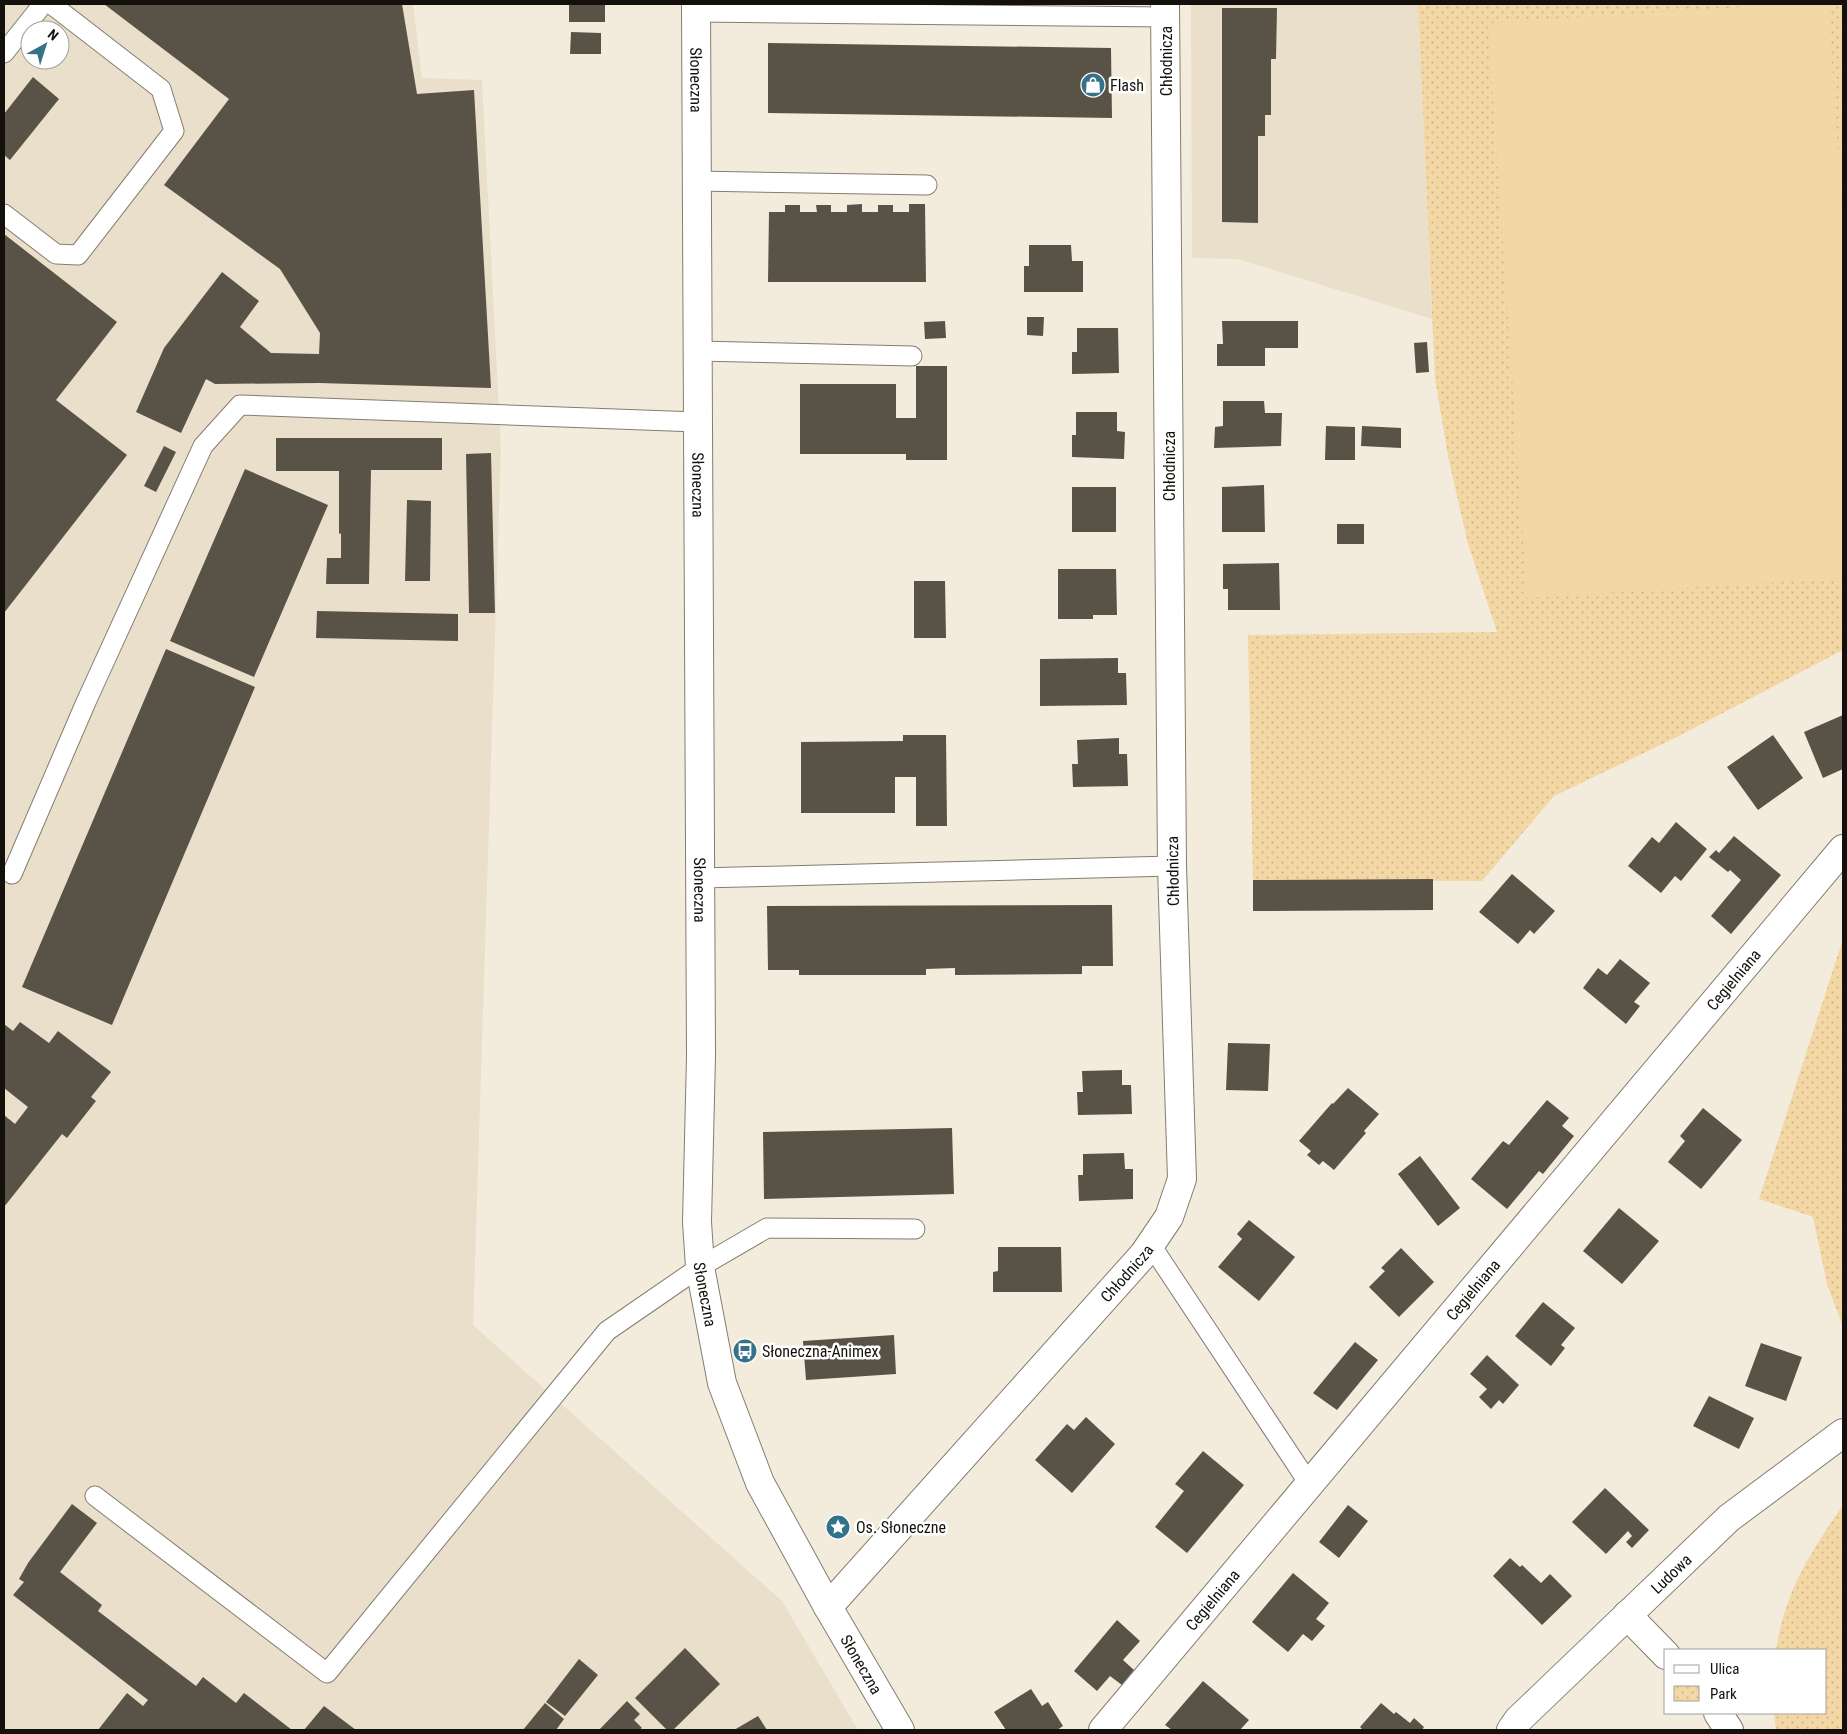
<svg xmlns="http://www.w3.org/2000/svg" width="1847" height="1734" viewBox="0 0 1847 1734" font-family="'Roboto Condensed',sans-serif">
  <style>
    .built { fill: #eadfca; fill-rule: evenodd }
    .park { fill: url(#park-dots) }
    .garden { fill: #f3d7a5 }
    .building { fill: #595347 }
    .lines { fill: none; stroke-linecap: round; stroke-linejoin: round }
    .service-casing { stroke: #847d70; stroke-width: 21 }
    .minor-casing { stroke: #847d70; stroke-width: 30 }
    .service { stroke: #fff; stroke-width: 19 }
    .minor { stroke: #fff; stroke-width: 28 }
    .labels { text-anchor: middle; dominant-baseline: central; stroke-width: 5; stroke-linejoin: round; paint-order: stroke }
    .street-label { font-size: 16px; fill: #14110c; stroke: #fff }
    .poi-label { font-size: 16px; fill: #14110c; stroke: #fff; text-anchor: start }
  </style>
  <defs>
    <pattern id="park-dots" width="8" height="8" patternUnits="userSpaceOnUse" patternTransform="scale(1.25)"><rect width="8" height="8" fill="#f3d7a5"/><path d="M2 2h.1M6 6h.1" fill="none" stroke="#cfb88d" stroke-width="1.8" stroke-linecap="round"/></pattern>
  </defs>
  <rect width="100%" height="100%" fill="#f3ecdd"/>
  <path class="built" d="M4,4H413L422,78L482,80L501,450L473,1325L782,1601L858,1730H4ZM30,30H60V60H30Z
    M1191,4H1418L1432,319L1238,259L1192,258Z"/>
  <path class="park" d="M1418,4H1843V650L1675,738L1554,796L1482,881L1253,880L1248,635L1497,632L1468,544L1449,461L1435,379Z
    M1843,939V1327L1827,1284L1813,1217L1759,1199Z
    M1843,1505V1730H1776L1774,1713H1826V1650H1776C1786,1589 1809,1555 1843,1505Z"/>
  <path class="garden" d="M1790,4H1828L1843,228V578L1527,598L1488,23Z"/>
  <path class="building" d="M104,4H402L417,94L474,90L491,388L319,383L215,384L206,379L181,433L136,412L164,348L222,272L259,301L240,327L271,353L319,354L320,333L280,269L164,185L229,99Z
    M569,4H605V22H569Z
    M1222,8H1277L1276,59H1271V115H1265V136H1258V223L1222,222Z
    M571,32L601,33V54H570Z
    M768,43L1111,48L1112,118L768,113Z
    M33,77L59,99L10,160L4,155V114Z
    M862,204V212H878V205H893V212H909V204H925L926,282H768L769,212H785V205H800V212H817L816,205H831V212H847V205Z
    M4,234L117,322L56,400L127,455L4,613Z
    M1029,245H1071L1072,261H1083V292H1024V266H1029Z
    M1027,317H1044L1043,336L1027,335Z
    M945,321L946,338L925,339L924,322Z
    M1222,321H1298V348H1265V366H1217V344H1223Z
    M1077,328H1118L1119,373L1072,374V352H1077Z
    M1427,342L1429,372L1416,373L1414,343Z
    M916,366H947V460H906V454H800V384H896V418H916Z
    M1223,401H1264L1265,413H1282L1281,446L1214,448L1215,427L1223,426Z
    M1076,412H1117V431L1125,432L1124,459L1072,457V435H1076Z
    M1326,426L1355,427V460H1325Z
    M1362,426L1401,428V448L1361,446Z
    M276,438H442V470H371L369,584H326L327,558H341V533L339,534V471H276Z
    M164,446L176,452L156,492L144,486Z
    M491,453L495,613H469L466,454Z
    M245,469L328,505L254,677L170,641Z
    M1264,485L1265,532H1222V487Z
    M1072,487H1116V532H1072Z
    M407,500L431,501L430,581H405Z
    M1337,524H1364V544H1337Z
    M1279,563L1280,610H1228V589H1223V564Z
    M1058,569H1116L1117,615H1093V619H1058Z
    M914,581H945L946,638H914Z
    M317,611L458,614V641L316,638Z
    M166,649L255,687L112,1025L22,987Z
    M1118,658V673H1126L1127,705L1040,706V659Z
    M1843,715V769L1823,778L1804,732Z
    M903,735H946L947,826H916V777H895V813H801V742L903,741Z
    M1773,735L1803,778L1758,810L1727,767Z
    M1119,738V754H1127L1128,786L1073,787L1072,764H1078L1077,740Z
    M1676,822L1707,849L1681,881L1675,876L1661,893L1628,866L1652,837L1659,843Z
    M1734,836L1781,875L1731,934L1711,916L1741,880L1730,870L1728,872L1709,857L1716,850L1719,853Z
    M1512,874L1555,911L1534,934L1530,930L1518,944L1479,912Z
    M1433,879V910L1253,911V880Z
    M1112,905L1113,966H1082V974L955,975V968L926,969V975H799V970H768L767,906Z
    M1620,959L1650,983L1634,1002L1640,1006L1626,1024L1583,988L1598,968L1607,975Z
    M20,1022L49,1043L58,1031L111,1072L91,1097L96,1101L67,1138L62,1134L4,1207V1115L15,1124L28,1107L4,1088V1024L13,1031Z
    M1228,1043L1270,1044L1268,1091L1226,1090Z
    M1122,1070V1085H1131L1132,1114L1078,1115L1077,1092H1083L1082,1071Z
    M1348,1088L1379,1114L1364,1131L1366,1133L1334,1170L1323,1161L1319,1165L1307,1155L1311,1151L1299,1141L1332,1103L1333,1104Z
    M1547,1100L1569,1118L1562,1126L1574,1136L1543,1174L1539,1171L1507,1209L1471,1179L1503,1141L1509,1145Z
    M1703,1108L1742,1140L1701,1189L1668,1162L1685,1141L1680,1136Z
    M952,1128L954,1194L764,1199L763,1132Z
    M1124,1153L1125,1169H1133V1199L1079,1201L1078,1175H1083V1154Z
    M1420,1156L1460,1208L1438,1226L1398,1174Z
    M1619,1208L1659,1241L1622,1284L1583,1251Z
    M1249,1220L1295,1257L1259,1301L1218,1267L1242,1239L1237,1234Z
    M998,1247H1061L1062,1292H993V1272L998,1271Z
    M1401,1248L1434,1282L1399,1317L1369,1287L1385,1271L1381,1268Z
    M1543,1302L1575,1328L1561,1345L1565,1348L1551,1366L1515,1336Z
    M894,1335L896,1374L806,1380L803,1341Z
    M1355,1342L1378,1360L1337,1410L1313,1393Z
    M1761,1343L1802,1357L1786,1401L1745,1386Z
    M1487,1355L1519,1385L1503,1404L1499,1400L1491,1409L1479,1397L1487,1389L1470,1374Z
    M1709,1396L1754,1418L1739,1449L1693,1426Z
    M1086,1417L1115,1444L1072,1493L1035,1460L1067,1424L1074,1430Z
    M1203,1451L1244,1485L1187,1553L1155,1527L1184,1491L1175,1484Z
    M1605,1488L1649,1530L1632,1548L1626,1542L1632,1536L1628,1531L1606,1554L1572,1522Z
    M72,1504L97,1523L60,1572L102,1605L98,1611L196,1686L203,1677L236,1703L244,1693L292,1730H98L127,1693L143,1706L148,1700L13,1595L24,1582L19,1579L28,1563Z
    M1348,1505L1368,1521L1339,1558L1319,1542Z
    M1510,1558L1520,1567L1522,1565L1541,1583L1550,1574L1572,1596L1542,1625L1493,1576Z
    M1293,1573L1329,1603L1316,1619L1325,1626L1312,1641L1303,1634L1288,1652L1252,1622Z
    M1117,1620L1140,1641L1123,1660L1134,1670L1122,1685L1110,1676L1097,1691L1074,1671Z
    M685,1648L720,1684L673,1730H667L635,1698Z
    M579,1659L598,1675L565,1716L546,1702Z
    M1203,1681L1249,1720L1240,1730H1172L1165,1725Z
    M1031,1689L1042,1706L1048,1702L1063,1726L1057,1730H1006L994,1712Z
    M627,1701L640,1714L634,1720L642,1728L639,1730H599Z
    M545,1703L564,1719L556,1730H523Z
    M1381,1703L1394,1714L1396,1712L1410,1723L1414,1718L1424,1727L1422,1730H1363L1360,1727Z
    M324,1706L356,1730H304Z
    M758,1716L767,1730H734Z"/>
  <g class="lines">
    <defs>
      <path id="service" d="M696,12L1166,17
        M4,53L43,4
        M696,181L927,185
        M4,214L56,254L78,255L174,131L161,89L51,4
        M697,351L912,356
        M12,874L86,702L203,446L240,405L697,422
        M700,878L1172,866
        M1151,1245L1310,1485
        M95,1496L327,1673L607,1331L700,1267L767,1228L915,1229"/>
      <g id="minor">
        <path id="s1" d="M696,4L701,1056L697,1222L700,1267L722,1383L760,1483L828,1607L900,1730"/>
        <path id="s2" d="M828,1607L1144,1254L1169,1217L1182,1179L1172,866L1165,4"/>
        <path d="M1627,1615L1666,1655"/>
        <path d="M1718,1713L1729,1730"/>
        <path id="s3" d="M1103,1730L1843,849"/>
        <path id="s4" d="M1511,1730L1518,1720L1540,1699L1729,1518L1843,1433"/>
      </g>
    </defs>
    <use href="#service" class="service-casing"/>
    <use href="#minor" class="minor-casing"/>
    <use href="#service" class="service"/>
    <use href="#minor" class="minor"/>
  </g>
  <defs>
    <symbol id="shop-disc" viewBox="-11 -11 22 22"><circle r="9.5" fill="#347288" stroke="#fff"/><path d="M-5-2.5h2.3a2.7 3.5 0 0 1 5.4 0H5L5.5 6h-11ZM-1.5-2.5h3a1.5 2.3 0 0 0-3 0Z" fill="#fff"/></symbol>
    <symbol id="bus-disc" viewBox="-11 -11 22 22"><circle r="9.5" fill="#347288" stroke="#fff"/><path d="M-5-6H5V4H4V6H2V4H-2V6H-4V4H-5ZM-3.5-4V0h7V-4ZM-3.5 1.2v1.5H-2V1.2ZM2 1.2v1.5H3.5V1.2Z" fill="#fff"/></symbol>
    <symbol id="sight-disc" viewBox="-11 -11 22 22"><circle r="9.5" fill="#347288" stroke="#fff"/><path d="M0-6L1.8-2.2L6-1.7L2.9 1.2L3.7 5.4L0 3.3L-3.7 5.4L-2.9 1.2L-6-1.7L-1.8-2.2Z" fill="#fff"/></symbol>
  </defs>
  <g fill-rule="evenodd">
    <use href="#shop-disc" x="1079" y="71" width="28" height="28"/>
    <use href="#bus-disc" x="731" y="1337" width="28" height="28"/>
    <use href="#sight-disc" x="824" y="1513" width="28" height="28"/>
  </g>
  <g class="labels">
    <g class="street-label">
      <text transform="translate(1166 61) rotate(-90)">Chłodnicza</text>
      <text stroke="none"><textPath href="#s1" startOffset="76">Słoneczna</textPath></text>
      <text transform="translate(1169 466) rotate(-90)">Chłodnicza</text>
      <text stroke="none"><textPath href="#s1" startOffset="481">Słoneczna</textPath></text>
      <text transform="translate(1173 871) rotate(-91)">Chłodnicza</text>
      <text stroke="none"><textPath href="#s1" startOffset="886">Słoneczna</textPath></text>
      <text stroke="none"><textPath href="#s3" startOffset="980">Cegielniana</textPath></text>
      <text stroke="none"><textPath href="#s2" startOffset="448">Chłodnicza</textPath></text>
      <text stroke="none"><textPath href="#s3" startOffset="575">Cegielniana</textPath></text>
      <text stroke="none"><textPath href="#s1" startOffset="1291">Słoneczna</textPath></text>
      <text stroke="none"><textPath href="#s4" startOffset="224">Ludowa</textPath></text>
      <text stroke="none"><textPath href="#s3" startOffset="170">Cegielniana</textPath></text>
      <text stroke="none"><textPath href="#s1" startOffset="1696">Słoneczna</textPath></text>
    </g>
    <g class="poi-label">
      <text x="1110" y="85">Flash</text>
      <text x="762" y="1351">Słoneczna-Animex</text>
      <text x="856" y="1527">Os. Słoneczne</text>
    </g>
  </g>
  <rect width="1847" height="1734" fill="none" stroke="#14110c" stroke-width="10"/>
  <rect x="1664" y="1649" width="162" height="65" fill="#ffffff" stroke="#a1a09e"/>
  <rect x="1674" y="1665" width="25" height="8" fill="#ffffff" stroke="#a1a09e"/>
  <text x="1710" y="1674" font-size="15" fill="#14110c">Ulica</text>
  <rect x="1674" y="1686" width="25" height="15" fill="url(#park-dots)" stroke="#a1a09e"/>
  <text x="1710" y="1699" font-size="15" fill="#14110c">Park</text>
  <g transform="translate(45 45) rotate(39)"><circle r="24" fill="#ffffff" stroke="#a1a09e"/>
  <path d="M0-4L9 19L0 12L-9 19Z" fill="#347288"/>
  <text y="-8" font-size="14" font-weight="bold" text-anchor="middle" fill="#14110c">N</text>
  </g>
</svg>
